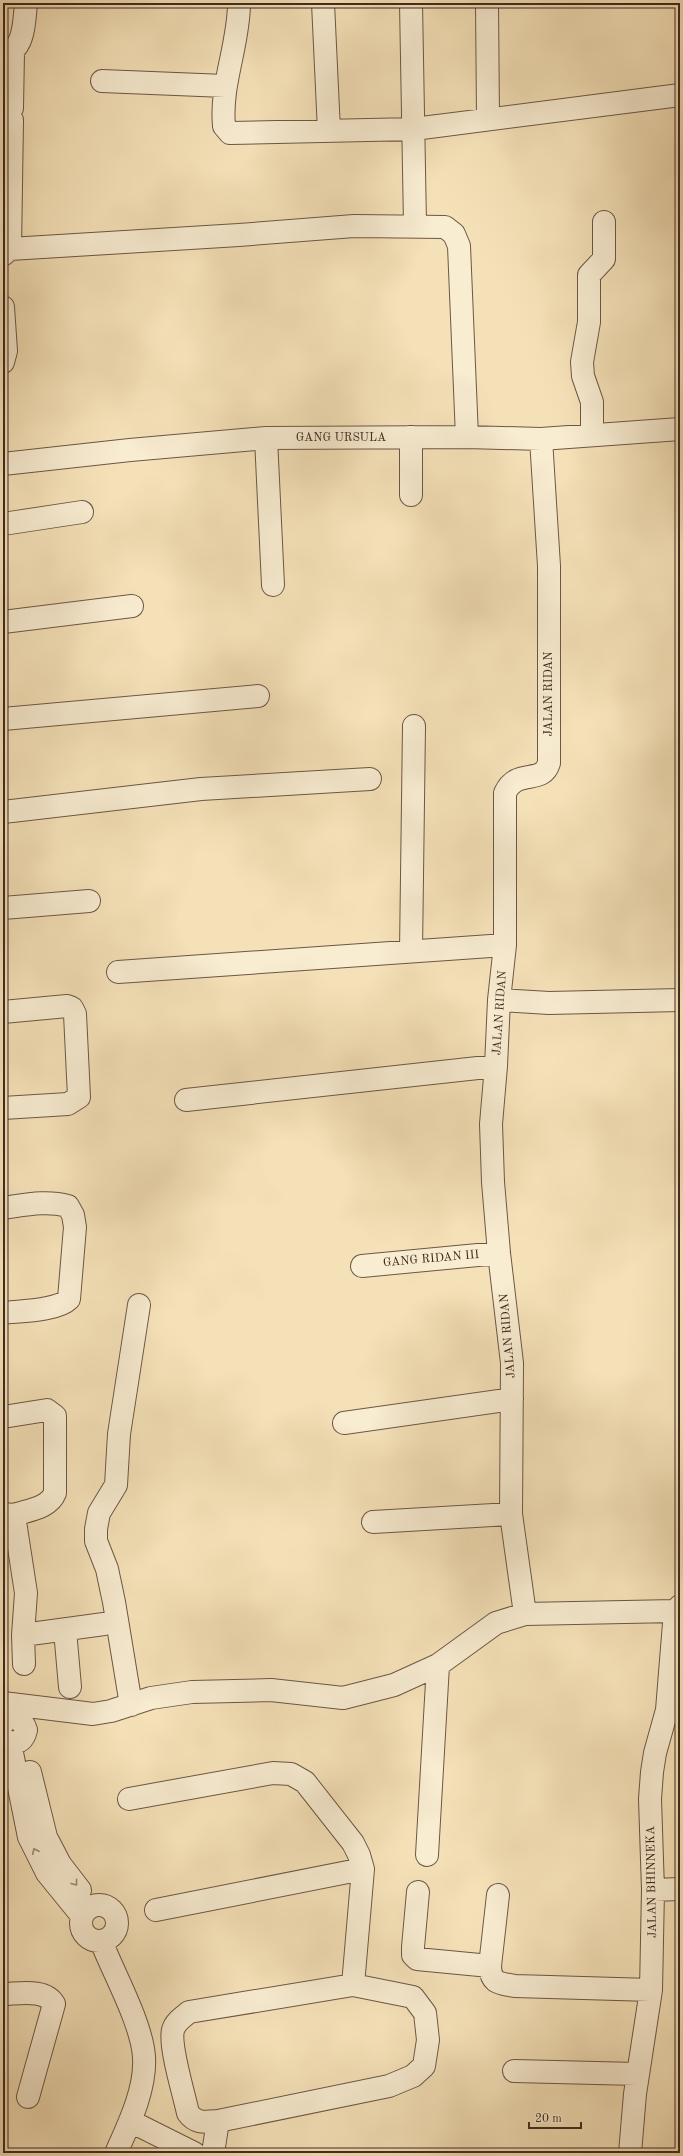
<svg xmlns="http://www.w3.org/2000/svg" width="683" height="2156" font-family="'Old Standard TT',serif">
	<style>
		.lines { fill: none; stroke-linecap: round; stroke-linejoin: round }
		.minor-casing { stroke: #6c5745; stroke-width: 24 }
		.minor { stroke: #f8ecd1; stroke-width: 22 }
		.oneway { stroke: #9c8a78 }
		.labels { text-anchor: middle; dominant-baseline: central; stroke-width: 3.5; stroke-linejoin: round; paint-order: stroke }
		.street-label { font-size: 12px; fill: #3f291f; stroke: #f8ecd1 }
	</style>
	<rect width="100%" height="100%" fill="#f5e1b8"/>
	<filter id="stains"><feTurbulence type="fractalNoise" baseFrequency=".005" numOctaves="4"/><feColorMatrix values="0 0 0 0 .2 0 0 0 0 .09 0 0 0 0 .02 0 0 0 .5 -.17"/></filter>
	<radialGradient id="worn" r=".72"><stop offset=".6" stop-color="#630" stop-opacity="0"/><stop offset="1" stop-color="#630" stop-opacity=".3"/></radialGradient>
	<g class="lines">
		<defs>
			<path id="minor" d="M239,3C239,45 220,84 224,126L230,133L414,129L680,95
				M323,3L329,131
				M411,3L415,225
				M487,3L488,118
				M3,55C25,50 24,22 26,3
				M102,81L225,86
				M12,108L13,52
				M10,249L239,235L354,226L445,227L454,234L459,246L467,437
				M3,255L10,249L12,120
				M3,307L6,351L3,362
				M592,434V402L583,376L582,362L589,322V275L604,259V222
				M266,438L273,585
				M3,464L130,450L266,438L467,437L541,439L680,429
				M411,495V437
				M3,524L82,512
				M3,622L132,606
				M3,719L258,696
				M3,812L201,789L370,779
				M3,908L89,901
				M411,951L414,726
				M118,972L505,945
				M499,1000L549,1003L680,1000
				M3,1012L67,1006L72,1008L75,1014L79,1097L68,1104L3,1108
				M186,1100L496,1066
				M3,1208C25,1205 46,1200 68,1206L73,1215L75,1227L69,1299C57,1311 19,1311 3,1313
				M362,1266L499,1253
				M3,1417L47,1410L55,1416V1493C49,1508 29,1510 14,1515
				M344,1423L512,1399
				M3,1514L14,1515L26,1593L23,1635L24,1664
				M373,1522L511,1514
				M525,1614L511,1514L512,1363L499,1253L493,1182L491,1124L496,1066L499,1000L505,945V793C517,767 542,786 549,763V566L541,439
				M65,1630L70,1687
				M23,1635L104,1624
				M3,1703L93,1714L111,1711L151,1698L192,1692L271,1690L343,1698L394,1685L438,1665L496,1623L525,1614L675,1611L680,1606
				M131,1705L114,1602L107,1569L96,1541V1529L99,1513L116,1485L119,1434L139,1305
				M3,1723C12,1714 23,1719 26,1730C24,1739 19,1743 10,1743L3,1738
				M10,1743L29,1837L47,1873L82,1916
				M30,1772L46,1837L60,1864L80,1890
				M129,1799L273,1773L291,1774L305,1782L353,1843L359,1855L363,1869L353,1985
				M427,1855L438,1665
				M653,1890L680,1889
				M418,1892L413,1947V1955L417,1959L490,1966
				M498,1895L490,1966C491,1984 499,1983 515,1986L651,1990
				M81 1923a18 18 0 1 1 36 0a18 18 0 1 1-36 0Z
				M156,1910L363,1869
				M101,1941C114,1974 142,2024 144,2057C146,2089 129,2124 116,2153
				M3,1994C18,1994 45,1988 54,2004L28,2097
				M514,2071L637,2074
				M130,2121L194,2153
				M213,2153L218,2121L389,2086L413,2076L424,2066L428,2040L425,2013L413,1997L353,1985L189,2012C183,2017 175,2022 173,2030C169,2046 184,2094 188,2113C196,2124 205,2122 218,2121
				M630,2153L635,2094L651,1990L653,1890L650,1799L652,1772L655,1753L667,1710L675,1611"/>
		</defs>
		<use href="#minor" class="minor-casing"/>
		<use href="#minor" class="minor"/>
	</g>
	<defs><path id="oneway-chevron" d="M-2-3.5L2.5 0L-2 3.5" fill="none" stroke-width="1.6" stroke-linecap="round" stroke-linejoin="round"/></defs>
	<g class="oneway">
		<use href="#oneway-chevron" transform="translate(35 1851) rotate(-115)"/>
		<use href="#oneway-chevron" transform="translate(75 1883) rotate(52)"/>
	</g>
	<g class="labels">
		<g class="street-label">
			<text x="341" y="438">GANG URSULA</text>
			<text transform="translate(549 694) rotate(-90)">JALAN RIDAN</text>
			<text transform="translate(500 1013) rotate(-86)">JALAN RIDAN</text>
			<text transform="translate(431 1259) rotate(-5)">GANG RIDAN III</text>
			<text transform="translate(508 1336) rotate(-95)">JALAN RIDAN</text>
			<text transform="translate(652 1882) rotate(-91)">JALAN BHINNEKA</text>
		</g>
	</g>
	<rect width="683" height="2156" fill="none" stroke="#f5e1b8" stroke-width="16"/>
	<rect x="4" y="4" width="675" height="2148" fill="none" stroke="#3f291f" stroke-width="2"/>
	<rect x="8" y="8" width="667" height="2140" fill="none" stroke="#3f291f"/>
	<path d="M529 2122v6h52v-6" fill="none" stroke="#3f291f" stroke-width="2"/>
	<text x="535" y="2122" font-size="12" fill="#3f291f" stroke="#f8ecd1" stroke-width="3" paint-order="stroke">20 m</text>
	<rect width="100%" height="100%" filter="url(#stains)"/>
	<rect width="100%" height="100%" fill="url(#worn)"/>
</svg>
